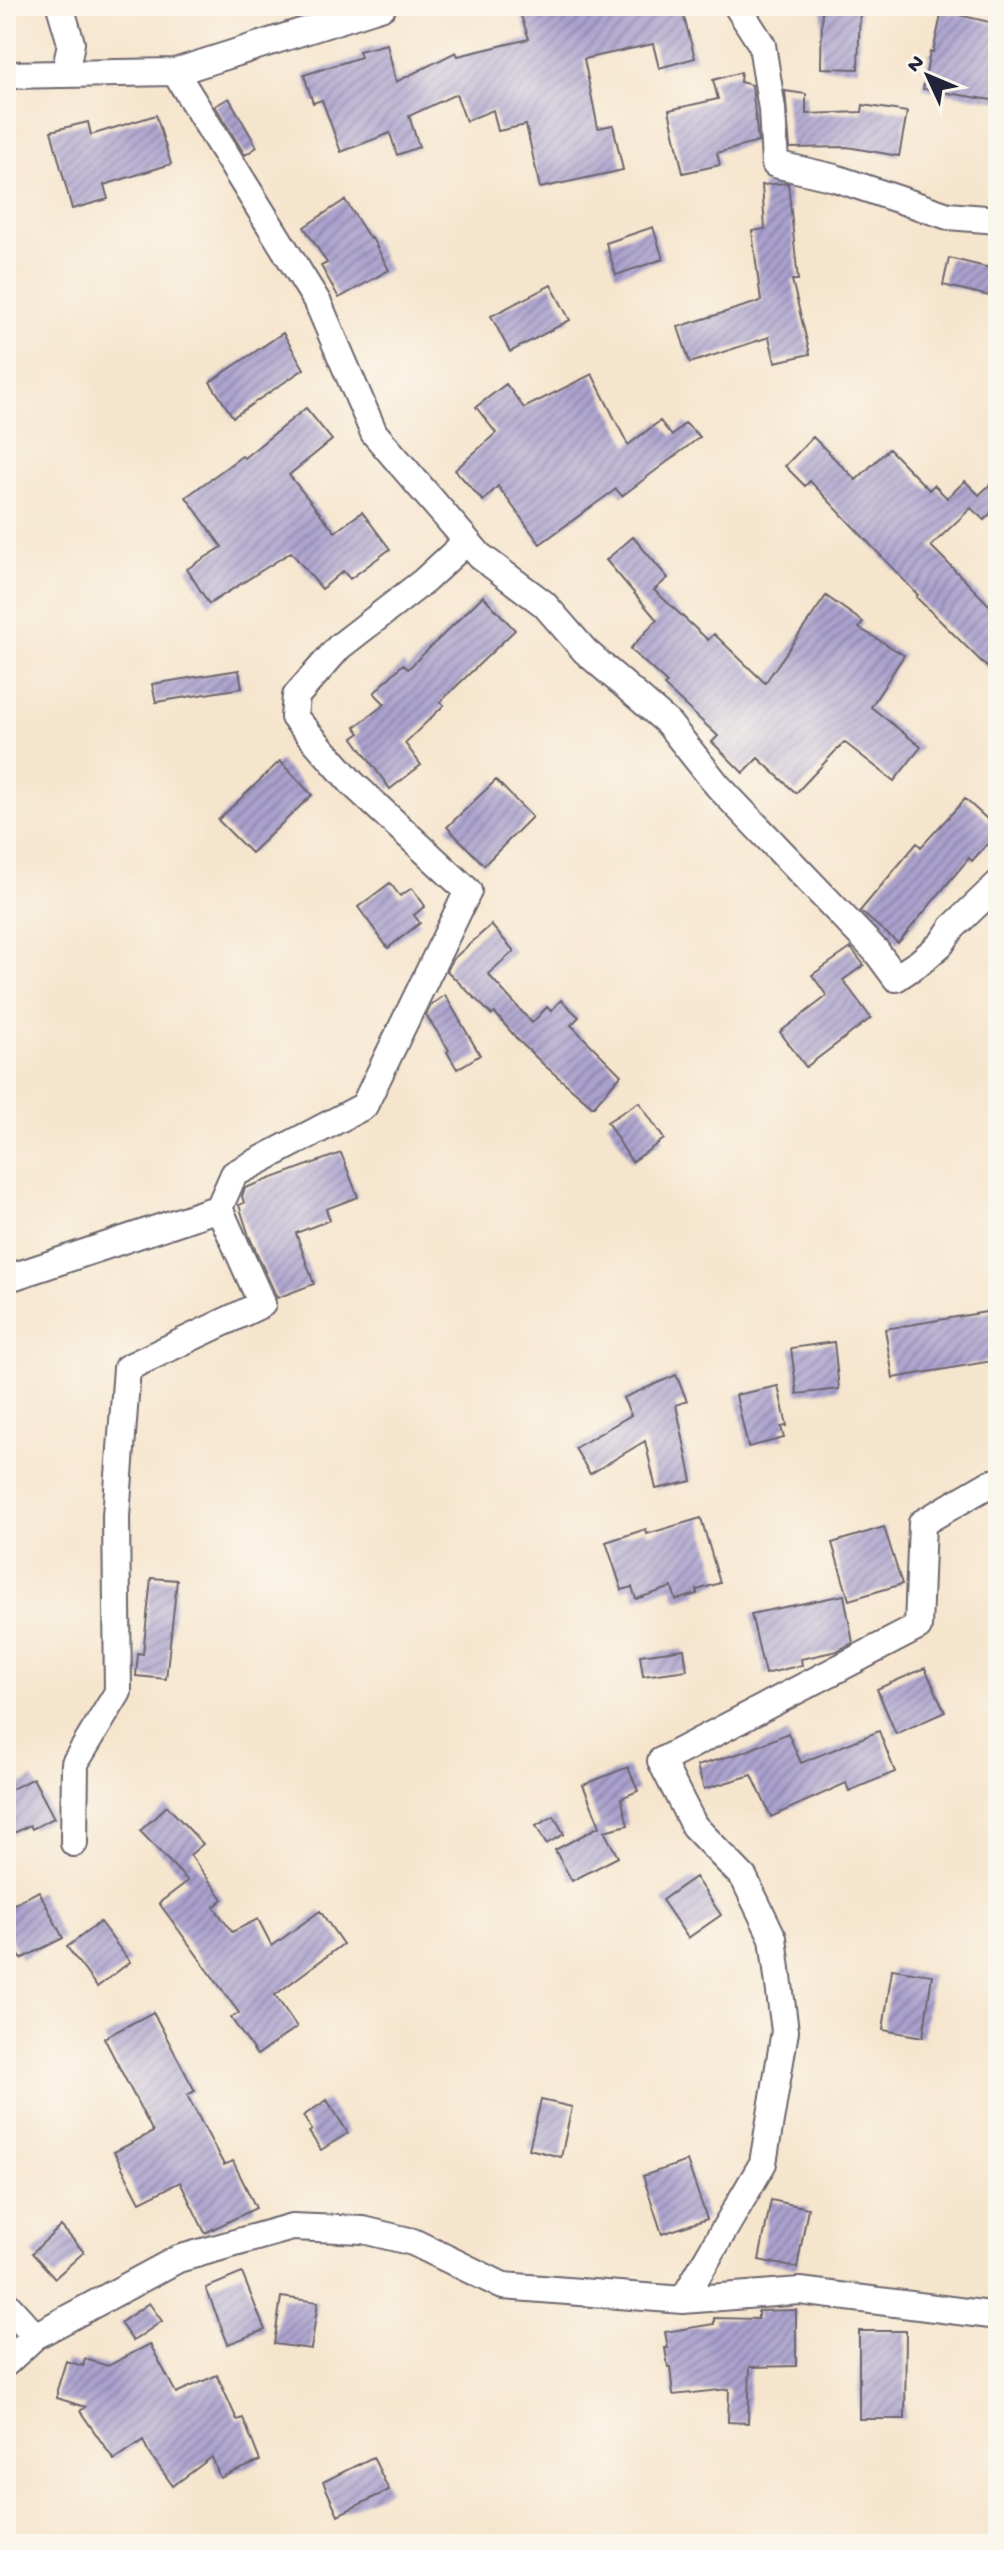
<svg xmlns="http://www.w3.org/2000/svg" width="1004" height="2550" font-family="'Gochi Hand',sans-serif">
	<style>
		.building { fill: url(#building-hatch) }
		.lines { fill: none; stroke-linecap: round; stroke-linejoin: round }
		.street-casing { stroke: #6c666e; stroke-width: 30 }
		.street { stroke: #fff; stroke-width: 26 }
	</style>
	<defs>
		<pattern id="building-hatch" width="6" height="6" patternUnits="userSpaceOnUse" patternTransform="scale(2)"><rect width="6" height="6" fill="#aaa1cd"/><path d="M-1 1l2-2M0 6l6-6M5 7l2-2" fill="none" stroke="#8a83a8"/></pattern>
	</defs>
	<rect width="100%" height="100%" fill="#fbf7ec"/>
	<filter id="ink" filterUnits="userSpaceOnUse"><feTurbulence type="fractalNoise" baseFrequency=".0125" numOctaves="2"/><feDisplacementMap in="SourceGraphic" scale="16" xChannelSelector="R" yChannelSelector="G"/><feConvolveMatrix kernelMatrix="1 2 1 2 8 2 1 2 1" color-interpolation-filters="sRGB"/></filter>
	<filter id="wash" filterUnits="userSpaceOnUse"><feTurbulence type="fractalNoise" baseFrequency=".006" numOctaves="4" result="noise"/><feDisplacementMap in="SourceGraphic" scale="32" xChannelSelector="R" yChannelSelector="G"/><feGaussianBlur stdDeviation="1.8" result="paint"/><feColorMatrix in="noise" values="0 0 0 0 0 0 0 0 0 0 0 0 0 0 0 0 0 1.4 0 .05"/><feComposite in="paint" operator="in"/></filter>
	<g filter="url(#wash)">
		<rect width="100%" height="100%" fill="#f6e5cd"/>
		<g id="blocks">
			<path class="building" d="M531,6H681L695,58L659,68L653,44L584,59L598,128L613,125L623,170L540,188L526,125L498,131L493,110L466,121L456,94L409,116L419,147L397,155L390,133L341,152L322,100L313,103L304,75L361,57L359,51L387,44L396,82L456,52L458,56L529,39L519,10Z
				M822,6H860L858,69L821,68Z
				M942,11L998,24V101L923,89L930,52H933Z
				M741,72L740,82L752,85L758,142L717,153L720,165L683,173L669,110L718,99L713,80Z
				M785,91L806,94V114L862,112L863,105L907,112L899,156L847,147L790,148Z
				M229,98L257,147L245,155L215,106Z
				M156,115L171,164L104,185L108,199L72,209L51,131L88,122L91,135Z
				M788,183L798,280H792L810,354L775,362L769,337L690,363L678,327L761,301L752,231L765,229L762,185Z
				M345,200L370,239L372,238L389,270L339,298L321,266L327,263L304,227Z
				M653,227L663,259L616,275L606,243Z
				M949,258L998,270V298L943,285Z
				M551,285L570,320L510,352L491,316Z
				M283,333L304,369L233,417L210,382Z
				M592,374L628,445L660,421L672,436L685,423L700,437L622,496L616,489L540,544L498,486L483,501L455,470L496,433L476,407L506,384L524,408Z
				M306,408L332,440L289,475L335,532L362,512L390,549L350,579L343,571L322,589L291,552L209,604L187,569L222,547L186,497L242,456L244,458Z
				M813,437L856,480L889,449L929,490L934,485L947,498L965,481L979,495L998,477V506L984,520L971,508L931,546L998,614V678L916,597L918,595L810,481L805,486L785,466Z
				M633,537L668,578L654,590L708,640L714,634L765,683L826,596L863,622L859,628L904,655L871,707L921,747L894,781L844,742L796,793L758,758L743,773L712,742L718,736L664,686L667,683L630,649L657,620L606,560Z
				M483,596L515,630L440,702L444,705L405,743L421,765L390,789L353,738L360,733L355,727L385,704L374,693L403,664L408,669Z
				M239,670L242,688L156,702L152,684Z
				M280,761L312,795L251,853L218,820Z
				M496,780L532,817L484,865L447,827Z
				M965,799L998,829V832L972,861L969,858L898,943L860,911L917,843L921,847Z
				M390,883L400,896L412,888L425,906L414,915L420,923L388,948L358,907Z
				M491,925L514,951L488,974L532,1023L547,1007L551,1011L561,1000L579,1017L571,1025L621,1075L593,1107L544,1065L517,1039L495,1013L492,1015L447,971L453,959Z
				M851,948L864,965L843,980L871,1018L806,1067L780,1032L827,996L812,975Z
				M445,995L480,1055L457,1069L447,1052L449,1050L426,1015L431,1005Z
				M639,1102L664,1139L632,1162L607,1122Z
				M341,1153L358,1197L326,1209L330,1220L296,1233L314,1284L277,1298L249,1236L239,1205L244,1203L242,1196L245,1188Z
				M998,1310V1360L893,1378L885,1329Z
				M834,1342L839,1389L797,1394L791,1348Z
				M676,1375L687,1401L676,1405L692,1481L656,1489L645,1441L590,1474L575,1448L631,1415L623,1398Z
				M778,1386L787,1426L781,1427L784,1438L748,1447L736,1395Z
				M701,1518L720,1583L697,1590V1594L676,1600L672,1587L636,1599L632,1587L622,1590L606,1542L646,1529L647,1534Z
				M884,1527L902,1584L849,1600L832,1543Z
				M151,1578L177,1580L166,1679L136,1676L138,1653L143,1654Z
				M844,1595L853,1643L837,1651L801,1659L802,1665L765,1674L751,1614Z
				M684,1649L687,1670L643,1676L640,1655Z
				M925,1668L945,1712L896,1734L877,1689Z
				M879,1731L895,1772L849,1791L846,1783L771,1817L752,1775L704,1789L697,1766L747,1751L788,1733L801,1763Z
				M628,1767L638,1791L621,1798L628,1825L604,1831L618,1857L572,1881L555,1850L600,1826L583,1785Z
				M33,1778L54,1818L32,1829L30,1825L12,1834L6,1824V1792Z
				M167,1806L203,1844L190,1855L223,1899L214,1907L232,1932L258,1919L272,1946L320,1911L343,1944L275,1995L297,2027L257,2055L231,2018L239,2013L159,1903L188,1881L140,1831Z
				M554,1816L564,1834L546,1844L536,1826Z
				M695,1877L721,1915L688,1938L662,1900Z
				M39,1891L63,1938L21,1959L6,1930V1908Z
				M100,1922L130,1962L97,1987L67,1947Z
				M892,1969L932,1975L923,2037L883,2030Z
				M153,2012L195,2091L187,2095L224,2165L233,2161L256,2208L205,2233L180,2182L140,2202L114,2152L153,2132L104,2038Z
				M327,2100L348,2133L321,2150L309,2132L312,2130L303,2116Z
				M541,2100L572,2107L561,2157L529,2149Z
				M687,2161L707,2219L662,2234L643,2176Z
				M771,2200L808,2208L797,2268L759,2260Z
				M61,2226L84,2252L55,2278L32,2253Z
				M242,2273L265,2330L228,2344L206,2288Z
				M281,2297L318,2302L311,2349L274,2344Z
				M149,2303L162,2321L133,2341L120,2323Z
				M796,2310V2366L750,2367L748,2423L728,2422L729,2389L673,2395L670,2367H668L665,2348H668L665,2332L714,2324V2318L758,2319V2311Z
				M859,2331H906L905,2419H859Z
				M150,2344L176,2393L217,2375L237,2420L243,2418L260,2461L220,2478L212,2457L173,2486L148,2451L143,2440L114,2460L80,2411L85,2407L57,2398V2390L66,2361L83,2366L85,2359L108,2366Z
				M373,2457L389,2490L338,2515L323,2482Z"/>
		</g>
	</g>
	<g filter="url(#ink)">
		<use href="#blocks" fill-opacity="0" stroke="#6c666e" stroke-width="2"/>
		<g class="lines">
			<defs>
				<path id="street" d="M60,6L71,43L65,74
					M737,6L762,45L772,109L775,164L835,178L948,216L998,220
					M175,72L318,303L374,433L480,556L544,604L585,651L668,723L718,786L876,951L896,978L920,962L941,944L952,928L998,884
					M6,75L175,72L383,6
					M6,1279L219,1208L234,1174L364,1106L468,891L352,783L294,717L296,696L339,647L424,581L467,541
					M74,1843L75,1763L118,1692L116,1516L127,1368L262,1304L219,1208
					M683,2300L800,2291L998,2316
					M6,2304L35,2336
					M6,2363L35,2336L178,2259L292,2227L363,2230L413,2242L503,2286L683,2300L763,2163L785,2031L773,1938L744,1878L694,1826L661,1761L918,1627L922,1523L991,1483L998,1482"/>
			</defs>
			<use href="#street" class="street-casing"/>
			<use href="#street" class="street"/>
		</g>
	</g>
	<rect width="1004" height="2550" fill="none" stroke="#fbf7ec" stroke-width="32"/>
	<g transform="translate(928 76) rotate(314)" stroke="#fbf7ec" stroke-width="6" paint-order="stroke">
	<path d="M0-6L14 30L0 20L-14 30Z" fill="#22223b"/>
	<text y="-12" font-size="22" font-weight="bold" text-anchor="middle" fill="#22223b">N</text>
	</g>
</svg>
